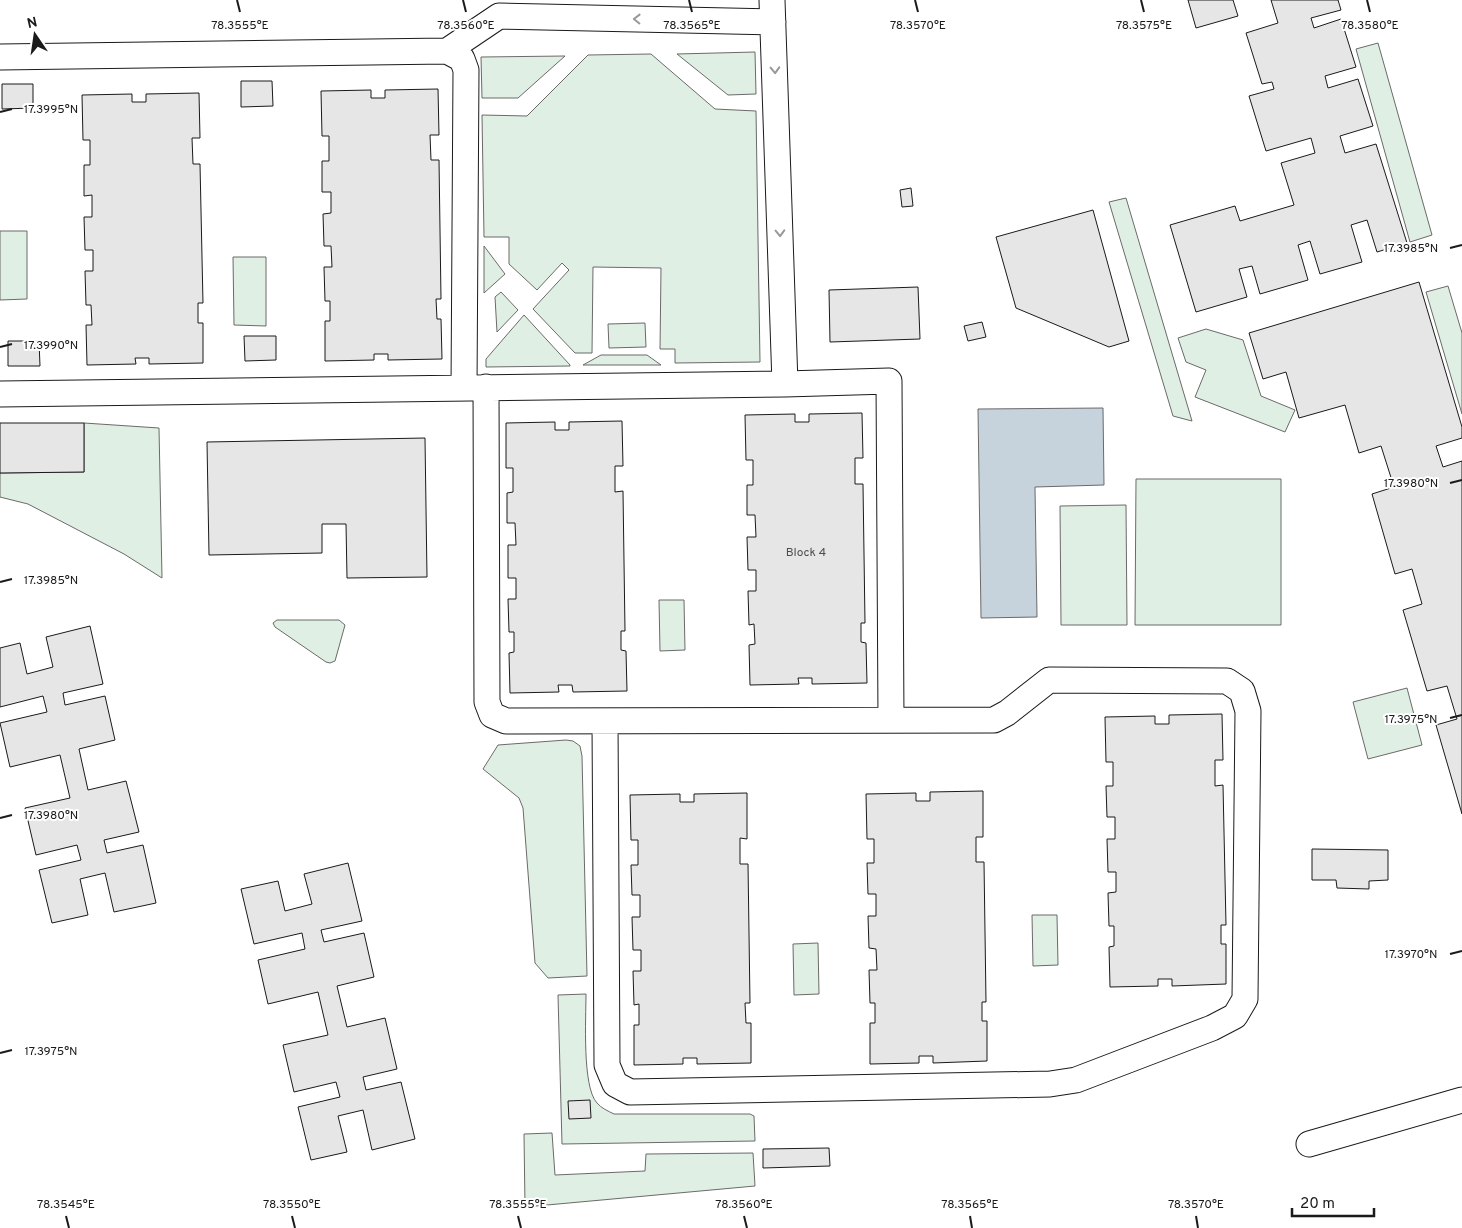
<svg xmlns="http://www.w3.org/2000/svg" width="1462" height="1228" font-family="Overpass,sans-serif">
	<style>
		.green { fill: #e0efe3; stroke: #6a6a6a }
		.water { fill: #c6d2dc; stroke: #6a6a6a }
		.building { fill: #e6e6e6; stroke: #1a1a1a }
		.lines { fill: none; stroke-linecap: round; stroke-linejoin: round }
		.minor-casing { stroke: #1a1a1a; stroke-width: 27 }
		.minor { stroke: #fff; stroke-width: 25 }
		.oneway { stroke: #989898 }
		.ticks { fill: none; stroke: #1a1a1a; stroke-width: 2 }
		.labels { text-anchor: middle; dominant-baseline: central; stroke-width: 4; stroke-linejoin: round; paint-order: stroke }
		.number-label { font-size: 12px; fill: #4d4d4d }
		.ticks-label { font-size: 12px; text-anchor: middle; fill: #1a1a1a; stroke: #fff; stroke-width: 4; stroke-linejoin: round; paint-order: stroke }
	</style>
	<rect width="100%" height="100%" fill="#fff"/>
	<path class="green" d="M1378,43L1432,235L1410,242L1356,49Z
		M755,52L756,94L728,95L677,54Z
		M651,54L715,109L756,111L760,362L675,363V349H660L661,268L593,267L592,353H575L533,309L569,270L562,263L537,290L509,264V237H484L482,115L527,116L588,55Z
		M565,56L518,98H482L481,57Z
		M1126,198L1192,421L1173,416L1109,202Z
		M0,231H27V299L0,300Z
		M484,246L505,274L484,293Z
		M233,257H266V326L234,325Z
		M1448,286L1462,333V414L1426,292Z
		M501,292L518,310L497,332L495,297Z
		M524,315L570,365V366L486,367V359Z
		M645,323L646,347L609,348L608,324Z
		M1206,329L1243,340L1261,396L1295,410L1285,432L1195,397L1206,370L1186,362L1178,338Z
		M601,355H647L661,365H583Z
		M84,423L159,428L162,578L124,554L28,504L0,497V473L84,472Z
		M1136,479H1281V625H1135Z
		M1126,505L1127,625H1061L1060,506Z
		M659,600H684L685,650L660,651Z
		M277,620H339L345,625L335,661L330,663L326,662L275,627L273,623Z
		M1407,688L1422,745L1368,759L1353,702Z
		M566,740L573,741L580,746L582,756L587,976L548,978L535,963L523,808L519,798L483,769L498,745Z
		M1032,915H1057L1058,965L1033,966Z
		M818,943L819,994L794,995L793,944Z
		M586,994C586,1018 582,1087 597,1103C601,1108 608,1111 614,1114H750L754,1116L755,1141L562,1144L558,995Z
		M552,1133L555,1175L645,1171L646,1154L753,1153L755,1186L525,1207L524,1134Z"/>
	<path class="water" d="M1103,408L1104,485L1035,487L1037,617L981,618L978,409Z"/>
	<path class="building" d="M1188,0H1233L1238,16L1196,28Z
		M1271,0H1338L1341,10L1311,18L1314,28L1341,19L1356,67L1325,76L1328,88L1358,79L1373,126L1340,136L1345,153L1376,144L1407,243L1377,252L1367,220L1351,225L1362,262L1320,274L1310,241L1298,245L1308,280L1260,294L1252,266L1239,269L1247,297L1196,312L1170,225L1235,206L1240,221L1294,205L1281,163L1315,153L1311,138L1266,151L1249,96L1274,89L1272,82L1262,84L1246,33L1278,23Z
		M241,81H272L273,106L241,107Z
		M2,84H33V108L2,109Z
		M438,89L439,135H430L431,160H439L441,299H436L437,319H441L442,359L388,360V354H374V360L325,361V321H330V301H325L324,267H332L331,246H324L323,214L331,213V192H322V161H329V136H322L321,91L371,90V98H385V90Z
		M199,93L200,138H192L193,164H200L203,303H198V323H203V363L149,364V358H135L136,364L87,365L86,325H92L91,305H86L85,271H93V250H85L84,217H92V195L84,196V165H90V140H83L82,95L132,94V102H146V94Z
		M911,188L913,206L902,207L900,190Z
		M1093,210L1129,341L1109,347L1016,308L996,237Z
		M1419,282L1462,427V438L1436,446L1443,467L1462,461V814L1436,725L1457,719L1447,686L1427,691L1403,610L1422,604L1412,569L1395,574L1372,494L1394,487L1381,446L1359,453L1345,405L1299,418L1286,372L1263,379L1249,333Z
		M918,287L920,339L830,342L829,290Z
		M982,322L986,337L968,341L964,326Z
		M244,336H276V360L245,361Z
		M8,341H39L40,366H8Z
		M862,413L863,458H855V484H863L865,623H861V642L866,643L867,683L812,684V678H798L799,684L750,685L749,645L755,644L754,624L749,625L748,591H756V570H748L747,537H756L755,515H747V485H753V460H746L745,415L795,414V422H809V414Z
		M622,421L623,466H615V492L623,491L625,631H621V650L626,651L627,691L573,692L572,685H558L559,692L510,693L509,653L514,652V632H509L508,599H516V578H508V545H516L515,523H507V493L513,492V468H506V423L555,422V430H569V422Z
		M0,423H84V472L0,473Z
		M425,438L427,577L347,578L346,524H322V553L209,555L207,442Z
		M90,626L103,684L63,693L65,705L105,696L115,740L79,749L88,790L126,781L139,832L104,840L107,853L143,845L156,903L114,912L105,873L80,879L88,915L52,923L39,870L81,860L77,845L36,855L25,808L70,798L60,755L10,767L0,723L47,712L43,696L0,707V648L20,643L27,674L53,667L46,637Z
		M1222,714L1223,760H1215V786L1223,785L1226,925H1221V944H1226V984L1172,986V979H1158V986L1110,987L1109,947L1114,946V926H1109L1108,893L1116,892V872H1108L1107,839H1115V817H1107L1106,786H1113V762H1106L1105,717L1155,716V724H1169V715Z
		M983,791V837H976V862H984L986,1002H982V1021H987V1061L933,1063V1056H919V1063L870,1064V1023H875V1003H870L869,970H877L876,949L869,948L868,916H876V894H868L867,863H874V839H867L866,794L916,793V801H930V792Z
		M747,793V839L740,838V864H748L750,1003H745L746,1023H751V1063L697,1064V1058H683V1064L634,1065V1025H639V1004L634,1005L633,971H641V950H633L632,917H640V895H632L631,865H638V840H631L630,795L680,794V802H694V794Z
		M1312,849L1388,850V880L1369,881V889L1337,888L1336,880H1312Z
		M348,863L362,921L321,930L324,942L364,933L374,977L337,986L347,1027L385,1018L397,1069L363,1077L366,1090L401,1082L415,1139L372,1150L363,1110L338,1116L347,1152L311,1160L298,1107L340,1097L336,1082L294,1092L283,1045L328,1035L318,992L268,1004L258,960L305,949L302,933L254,944L241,889L278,881L285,911L312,904L304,874Z
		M590,1100L591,1118L569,1119L568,1101Z
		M829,1148L830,1166L763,1168V1149Z"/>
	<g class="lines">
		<defs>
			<path id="minor" d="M772,0L785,384
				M447,51L499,16L773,22
				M0,57L447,51L462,59L466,70L464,388
				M486,387L487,702L492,715L506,721L994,720L1007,713L1049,680L1227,681L1242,691L1248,711L1245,999L1235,1016L1212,1028L1076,1080L1050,1084L630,1092L615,1084L607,1065L605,721
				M0,394L785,384L889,381L891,720
				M1309,1144L1462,1100"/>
		</defs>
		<use href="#minor" class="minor-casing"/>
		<use href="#minor" class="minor"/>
	</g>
	<defs><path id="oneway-chevron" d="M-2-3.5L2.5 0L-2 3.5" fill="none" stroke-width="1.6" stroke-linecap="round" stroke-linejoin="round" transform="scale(1.25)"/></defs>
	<g class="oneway">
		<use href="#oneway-chevron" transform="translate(637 19) rotate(-179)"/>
		<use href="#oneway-chevron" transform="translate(775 70) rotate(88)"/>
		<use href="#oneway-chevron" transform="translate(780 233) rotate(88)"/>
	</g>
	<path class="ticks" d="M237,0L240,12M463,0L466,12M689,0L692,12M915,0L918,12M1141,0L1144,12M1367,0L1370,12M0,112L12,109M1450,248L1462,245M0,347L12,344M1450,483L1462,480M0,582L12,579M1450,718L1462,715M0,818L12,815M1450,954L1462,951M0,1053L12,1050M66,1216L69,1228M292,1216L295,1228M518,1216L521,1228M744,1216L747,1228M970,1216L972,1228M1196,1216L1198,1228"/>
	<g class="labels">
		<g class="number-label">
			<text x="806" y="553">Block 4</text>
		</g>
	</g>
	<g class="ticks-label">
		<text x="240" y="29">78.3555°E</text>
		<text x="466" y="29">78.3560°E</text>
		<text x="692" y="29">78.3565°E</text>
		<text x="918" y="29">78.3570°E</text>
		<text x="1144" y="29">78.3575°E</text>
		<text x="1370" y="29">78.3580°E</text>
		<text x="51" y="113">17.3995°N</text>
		<text x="1411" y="252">17.3985°N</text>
		<text x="51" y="349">17.3990°N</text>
		<text x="1411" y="487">17.3980°N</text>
		<text x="51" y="584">17.3985°N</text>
		<text x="1411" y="723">17.3975°N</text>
		<text x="51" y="819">17.3980°N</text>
		<text x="1411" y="958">17.3970°N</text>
		<text x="51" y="1055">17.3975°N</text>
		<text x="66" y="1208">78.3545°E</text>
		<text x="292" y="1208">78.3550°E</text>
		<text x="518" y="1208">78.3555°E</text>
		<text x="744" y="1208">78.3560°E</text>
		<text x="970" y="1208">78.3565°E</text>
		<text x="1196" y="1208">78.3570°E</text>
	</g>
	<g transform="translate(35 35) rotate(347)" stroke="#ffffff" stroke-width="4" paint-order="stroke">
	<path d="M0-4L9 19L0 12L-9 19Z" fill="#1a1a1a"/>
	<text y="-8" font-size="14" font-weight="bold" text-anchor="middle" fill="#1a1a1a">N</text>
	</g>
	<path d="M1292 1208v8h82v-8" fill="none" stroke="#1a1a1a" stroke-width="2.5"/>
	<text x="1300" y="1208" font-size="15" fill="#1a1a1a" stroke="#ffffff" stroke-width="4" paint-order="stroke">20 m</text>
</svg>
